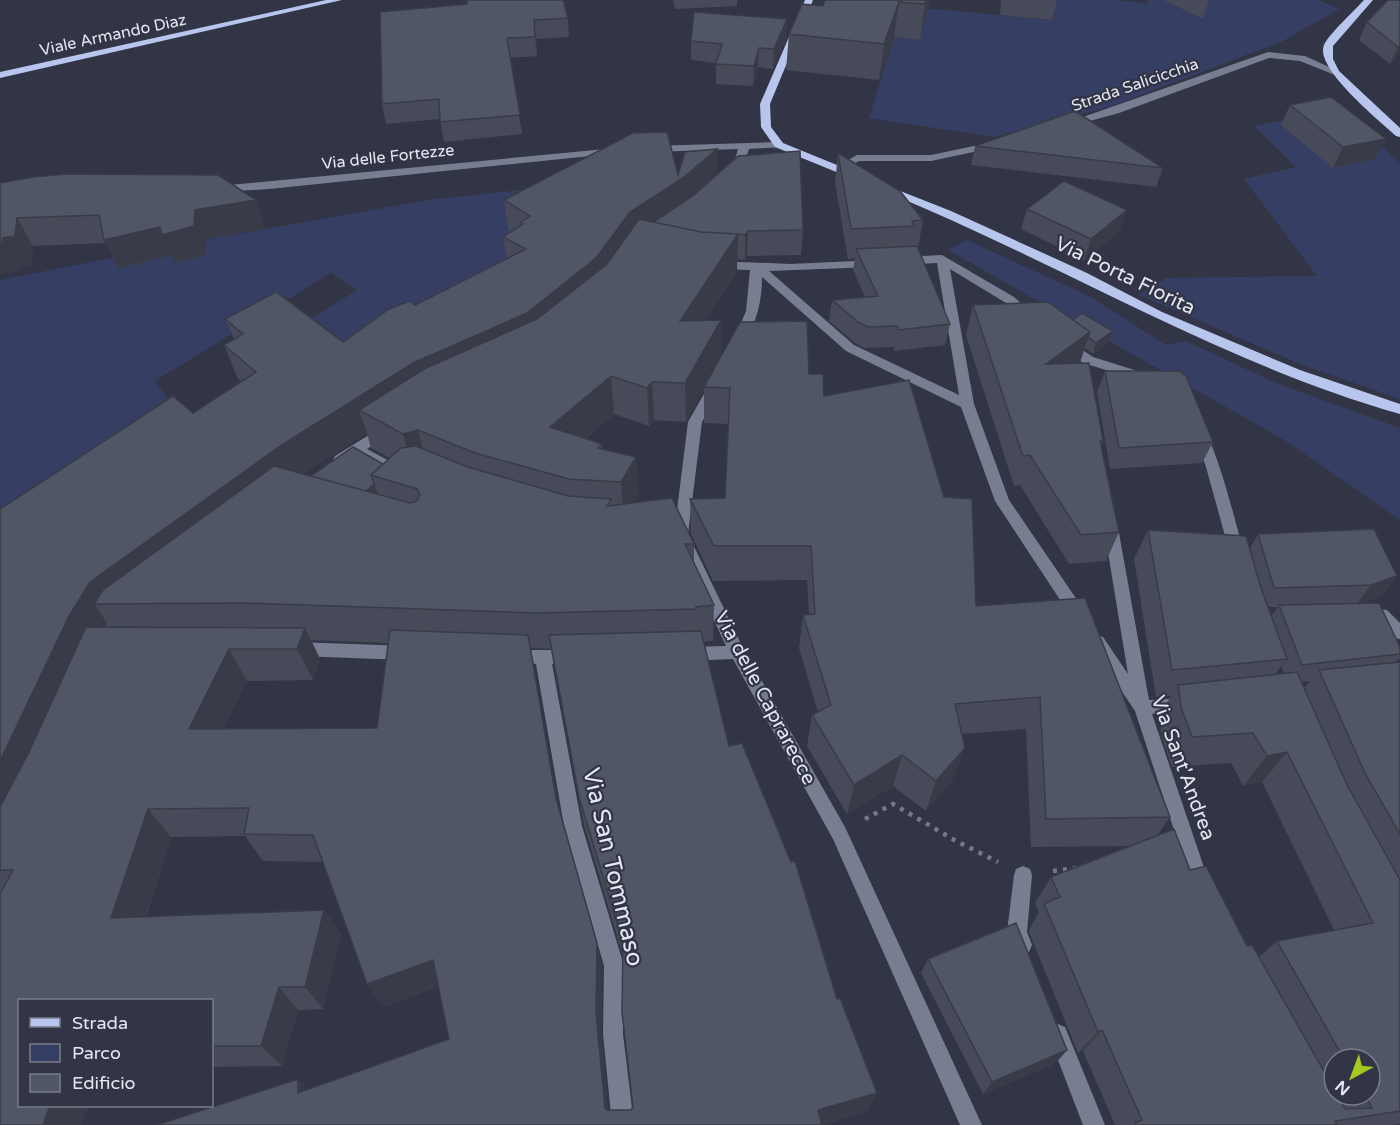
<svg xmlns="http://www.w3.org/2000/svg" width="1400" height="1125" font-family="'Varela Round',sans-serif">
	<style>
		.green { fill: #363f63 }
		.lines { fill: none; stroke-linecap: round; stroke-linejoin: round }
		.path { stroke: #767987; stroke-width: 4.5; stroke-dasharray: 4 6; stroke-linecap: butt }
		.minor { fill: #787e92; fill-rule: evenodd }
		.major { fill: #b8c5ed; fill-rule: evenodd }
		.wall { fill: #464a59; fill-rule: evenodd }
		.shaded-wall { fill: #393c48 }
		.building { fill: #515667; stroke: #393c48; stroke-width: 1.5 }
		.labels { text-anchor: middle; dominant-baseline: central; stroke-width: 4.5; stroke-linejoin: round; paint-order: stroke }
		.far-street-label { font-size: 16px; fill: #e5e8f2; stroke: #313545 }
		.street-label { font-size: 20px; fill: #e5e8f2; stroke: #313545 }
		.near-street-label { font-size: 24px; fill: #e5e8f2; stroke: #313545 }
	</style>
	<rect width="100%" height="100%" fill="#313545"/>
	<path class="green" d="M1052,0H1118L1148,4V0H1318L1339,9L1283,41L1109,107L994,137L869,118L894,37L920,40L913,7L1052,20Z
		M1341,109L1400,163V399L1300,364L1139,295L1165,278L1317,276L1244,179L1296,167L1254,126Z
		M530,189L535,250L379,357L293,330L357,290L331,273L155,381L190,430L0,560V280L187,243L428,200Z
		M967,240L1089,296L1166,345L1186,341L1276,383L1400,428V520L1286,441L948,250Z"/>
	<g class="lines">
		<path class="path" d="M865,819L893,804L956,841L998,862
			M1053,871L1078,868"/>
		<path class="minor" d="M1268,52L1305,56L1340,72L1335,75L1300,61L1269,58L1119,113L1068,127L1063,124Z
			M779,142L784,145L783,147L749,149L741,173L736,176L731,173L738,149L652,152L647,149L652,146Z
			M993,142L998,145L997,147L931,161H859L837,172L832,169L857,155H931Z
			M616,148L621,151L620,153L269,189L219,192L214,189L219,186Z
			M942,255L1014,297L1036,316L1034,319H1026L1006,303L950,269L974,404L1009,500L1086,613L1088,617L1086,621L1080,623L1074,621L995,501L961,407L846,351L762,277C762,301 757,321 745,341H737L735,338L746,311L750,270L717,269L711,265L717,261L790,264L877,260L879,263L873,267L769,271L854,345L959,395L937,263L903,265L897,261L903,257Z
			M1066,339L1093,357L1147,374L1148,377L1142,381L1083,363L1062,346L1060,343L1062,340Z
			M714,384L721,388L702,422L688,534L743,648L845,827L982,1125H960L833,839L733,659L686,661L680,659L678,654L680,649L686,647L726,646L674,534L688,422L709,385Z
			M385,425L390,427L392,430L390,433L367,449L406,470L408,474L406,478H396L357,455L345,464H335L333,460L335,456Z
			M1201,429C1214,433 1239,535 1244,554L1242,558H1232L1230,554L1206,467L1194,434Z
			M1110,517L1115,518L1117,522L1149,700L1184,698L1190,700L1192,705L1190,710L1152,714L1211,888L1209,894L1202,897L1195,894L1193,888L1135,711L1089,642L1091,637L1097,635L1103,637L1128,674L1103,522L1105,518Z
			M1372,608L1387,610L1400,623V639L1394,638L1377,620L1366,618L1364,614L1366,610Z
			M296,642L407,646L413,648L415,653L413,658L407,660L296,656L290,654L288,649L290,644Z
			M512,650H572L578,652L580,657L578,662L552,664L582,826L624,966L623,1034L634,1125H612L603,1034L604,966L564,826L536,664L506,662L504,657L506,652Z
			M1023,866L1030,869L1032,875L1027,932L1032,945L1029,952L1022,955L1015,952L1007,932L1014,875L1016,869Z
			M1058,1024L1065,1027L1105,1125H1083L1048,1034L1051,1027Z"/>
		<path class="major" d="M326,0H342L0,78V72Z
			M805,0H813L770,104L771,127L783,143L859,174V178H851L775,147L761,127L760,104Z
			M1364,0H1373L1333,46V59L1339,71L1400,128V137L1396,136C1380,121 1314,68 1324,45C1329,34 1355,10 1364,0Z
			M885,185L951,211L1087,273L1162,312L1300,370L1400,404V414C1218,362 1056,261 881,190V186Z"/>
	</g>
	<path class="wall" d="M673,0H737V6L675,9Z
		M825,0H930L920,40L894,37L879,80L786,70L789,34L823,6Z
		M1001,0H1057L1052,20L1000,15Z
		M1164,0H1208V3L1203,19Z
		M1388,0L1400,52L1390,64L1359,40L1367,22Z
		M467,4L568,18L569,37L536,39L537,56L510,58L522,134L444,142L440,119L386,124L382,104Z
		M786,39L773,69L758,67L753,86L716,84V63L691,60V41Z
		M1290,105L1375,159L1333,168L1281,125Z
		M975,146L1163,168L1156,187L971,165Z
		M838,153L923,220L918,248L950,324L945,345L895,351L893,347L865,348L855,343L829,321L832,300L865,297L853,270L855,258L848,259L835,183Z
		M678,175H717L803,230L801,255L747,256L745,260L737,259V272L706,320L721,357L809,374L824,396L976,606L1170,817L1157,836L1190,870L1247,946L1259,957L1277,941L1334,930L1262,782L1243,786L1231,763L1172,767L1162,738L1159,716L1171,696L1156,697L1134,559L1148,530L1250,548L1258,534L1397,576L1382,596L1360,603L1400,647V658L1396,662H1400V1124L1390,1125H1115L1083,1051L1078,1053L1029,932L1030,928L1039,912L1035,903L1051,877L1129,846L1031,847L1026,729L962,734L953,779L926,811L893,786L847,814L807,746L812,715L818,712L799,648L803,615L809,614L807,580L713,581L691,534L690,499L725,498L728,424L704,423V388L686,422L654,420L649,426L614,414L586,439L602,444V449L636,457L639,495L634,502L694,544V564L714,605L713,641L703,642L729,746L868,1111L822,1125L309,1089L449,1039L439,986L383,1007L323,862L263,861L245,836L171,837L146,917L324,910L341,935L323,1009L298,1010L282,1066L212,1067V1000H20L88,1106L81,1125H0V509L193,413L241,381L238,379L224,345L234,339L225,319L343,342L507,258L503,237L509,233L504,200ZM367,433L371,448L390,458L383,464L311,476L303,474ZM1268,607H1278L1271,616ZM311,640L388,643L377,728H224L247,681L313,680L320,659ZM530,648L551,649L584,825L622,953L633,1107L631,1110H608L601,1034L602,966L559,809ZM1281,666L1284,674L1275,675ZM1310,681L1304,688L1301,682ZM1334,1059H1370V1095H1334Z
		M0,183L266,228L206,239V255L175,263L171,256L118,268L106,243L33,246L31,265L19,267V271Z
		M1027,209L1120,231L1084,260L1021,229Z
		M973,305L1073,320L1113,331L1109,342L1093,354L1085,348L1080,362L1078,363L1103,440L1101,446L1119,532L1106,561L1069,564L1020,485L1014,486L966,335Z
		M1105,371L1213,442L1202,463L1110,469L1097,392Z
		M928,959L1056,1063L983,1094L921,973Z"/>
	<path class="shaded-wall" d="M926,0H930L920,40L925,4Z
		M899,2L894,37L879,80L884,44Z
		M787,19L786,39L773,69L774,49Z
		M534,20L536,39L537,56L535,37Z
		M1400,45V52L1390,64L1398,47Z
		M759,48L758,67L753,86L754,66Z
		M1386,139L1375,159L1333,168L1343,147Z
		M717,149V183L599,292L359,410L367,433L297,478L94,604L107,623L93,648L0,848V761L69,616L90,582L283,444L630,212Z
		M256,200L266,228L206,239V255L175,263L171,256L118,268L104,240L195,210Z
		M1127,210L1120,231L1084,260L1091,239Z
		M17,218L33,246L31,265L19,267V271L0,275V243Z
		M748,231L747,256L745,260V235Z
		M738,234L737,272L681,359L680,321Z
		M721,320V358L686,422L685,383Z
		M1113,331L1109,342L1093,354L1096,343Z
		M1090,332L1080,362L1036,394L1046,364Z
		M611,376L614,414L556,465L550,427Z
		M652,382L654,420L649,426L647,388Z
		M418,430L428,468L414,472L403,434Z
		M636,457L639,495L624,520L621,482Z
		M374,484L378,494L360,496Z
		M1397,576L1382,596L1356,605L1371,585Z
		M305,628L320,659L313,680L297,649Z
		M528,635L534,666L562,826L556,798Z
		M229,649L247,681L210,758L189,729Z
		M965,748L953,779L926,811L936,781Z
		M1287,752L1262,782L1243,786L1267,756Z
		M902,755L893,786L847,814L854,785Z
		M148,809L171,837L137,942L111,918Z
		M324,910L341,935L323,1009L305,987Z
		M597,943L602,966L601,1034L610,1125L605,1108L596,1013Z
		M433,960L446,983L383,1007L367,984Z
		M279,987L298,1010L282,1066L261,1046Z
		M1102,1030L1083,1051L1078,1053L1098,1032Z
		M1067,1050L1056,1063L983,1094L992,1082Z
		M298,1079L317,1097L298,1093Z
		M877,1093L868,1111L821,1125L818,1110Z
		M50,1106H88L81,1125H43Z"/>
	<path class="building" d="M467,0H563L568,18L534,20L535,37L507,38L520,115L440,122L439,99L382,104L380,12L467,4Z
		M825,0H926L925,4L899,2L884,44L789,34L802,4L823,6Z
		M1388,0H1400V45L1398,47L1367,22Z
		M694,12L787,19L774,49L759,48L754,66L716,64L722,44L691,41Z
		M1331,97L1386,139L1343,147L1290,105Z
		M1075,111L1163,168L975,146Z
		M667,132L678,175L685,152L717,149L683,178L630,212L596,258L527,313L413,363L283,444L90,582L69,616L0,761V509L173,396L193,413L256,372L224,345L243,334L225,319L276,292L343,342L389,309L410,301L415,305L526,249L503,237L523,224L520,223L530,216L504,200L633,133Z
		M800,151L803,230L748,231L745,235L738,234L701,232L654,222L694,195L738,156Z
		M838,153L900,191L923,220L912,221L914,226L851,229Z
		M67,174L218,175L256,200L195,210L194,226L162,235L160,227L104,240L99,215L17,218L15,236L3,238L2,243H0V183L33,177Z
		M1064,181L1127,210L1091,239L1027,209Z
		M639,219L701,232L738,234L680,321L721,320L685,383L652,382L647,388L611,376L550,427L602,444L598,448L636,457L621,482L569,479L475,453L418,430L403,434L359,410L424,369L537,319L607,264Z
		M917,246L950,324L899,330L897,326L868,327L858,322L832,300L878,296L856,249Z
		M1048,302L1090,332L1046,364L1089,363L1103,440L1100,441L1119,532L1081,535L1030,455L1023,456L973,305Z
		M1082,313L1113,331L1096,343L1088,337L1090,332L1073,320Z
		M807,321L809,374H823L824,396L909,380L944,497L972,499L976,606L1085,598L1170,817L1046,819L1040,697L955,704L965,748L936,781L902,755L854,785L812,715L831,705L803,615L815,614L811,546H714L690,499L725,498L730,388L704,387L740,322Z
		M1105,371H1179L1186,376L1213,442L1119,448Z
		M416,446L465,466L568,496L611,499L607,506L672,498L694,544H685L714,605L696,607V609L536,613L244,603L94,604L103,590L274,466L410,503L417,501L420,494L417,489L371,475L401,448Z
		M353,447L383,464L371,475L374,484L366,491L311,476Z
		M1374,529L1397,576L1371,585L1274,588L1258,534Z
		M1148,530L1246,536L1261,588L1287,659L1172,670Z
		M1379,603L1400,647V654L1302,665L1279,605Z
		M86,627L305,628L297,649H229L189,729L377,728L390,630L528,635L556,798L597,943L596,1013L605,1108L607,1110H631L633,1107L622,1012L623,942L579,797L549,635L701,631L729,746L742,743L791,862L795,861L837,999L840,998L877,1093L818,1110L822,1125H157L298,1079V1093L449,1039L433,960L367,984L313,835L244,834L249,808L148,809L111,918L324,910L305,987H279L261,1046H212V1000H20V1106H50L43,1125H0V894L13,870H0V807L29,752Z
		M1400,662V834L1365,773L1319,670Z
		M1297,672L1347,785L1400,880V1111L1335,1121L1337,1125H1136L1135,1123L1142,1120L1102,1030L1098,1032L1045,906V903L1060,897L1051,877L1174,829L1190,870L1206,866L1247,946L1252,945L1334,1089V1095H1337L1345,1109L1372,1108L1365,1095H1370V1059H1344L1277,941L1373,923L1287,752L1267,756L1253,733L1192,737L1181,707L1178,685Z
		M1016,923L1067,1050L992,1082L928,959Z"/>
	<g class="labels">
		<g class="far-street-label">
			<text transform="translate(113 35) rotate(-12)">Viale Armando Diaz</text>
			<text transform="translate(1135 85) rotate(-19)">Strada Salicicchia</text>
			<text transform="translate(388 157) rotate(-6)">Via delle Fortezze</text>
		</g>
		<g class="street-label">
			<text transform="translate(1125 276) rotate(26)">Via Porta Fiorita</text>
			<text transform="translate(765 698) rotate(62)">Via delle Caprarecce</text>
			<text transform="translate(1183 768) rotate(70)">Via Sant'Andrea</text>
		</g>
		<g class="near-street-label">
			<text transform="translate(613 867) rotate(77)">Via San Tommaso</text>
		</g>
	</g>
	<rect x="18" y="999" width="195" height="108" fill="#313545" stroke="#797d8a" stroke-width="1.5"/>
	<rect x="30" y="1018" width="30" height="9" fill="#b8c5ed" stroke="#797d8a" stroke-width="1.5"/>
	<text x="72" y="1029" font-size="18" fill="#e5e8f2">Strada</text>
	<rect x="30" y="1044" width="30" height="18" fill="#363f63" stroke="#797d8a" stroke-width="1.5"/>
	<text x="72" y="1059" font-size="18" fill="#e5e8f2">Parco</text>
	<rect x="30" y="1074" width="30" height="18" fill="#515667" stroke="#797d8a" stroke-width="1.5"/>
	<text x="72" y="1089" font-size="18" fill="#e5e8f2">Edificio</text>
	<g transform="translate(1352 1077) rotate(221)"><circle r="28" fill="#313545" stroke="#797d8a" stroke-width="1.5"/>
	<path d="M0-4.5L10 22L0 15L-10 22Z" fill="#a5c822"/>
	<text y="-9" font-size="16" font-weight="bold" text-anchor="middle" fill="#e5e8f2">N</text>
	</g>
</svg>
